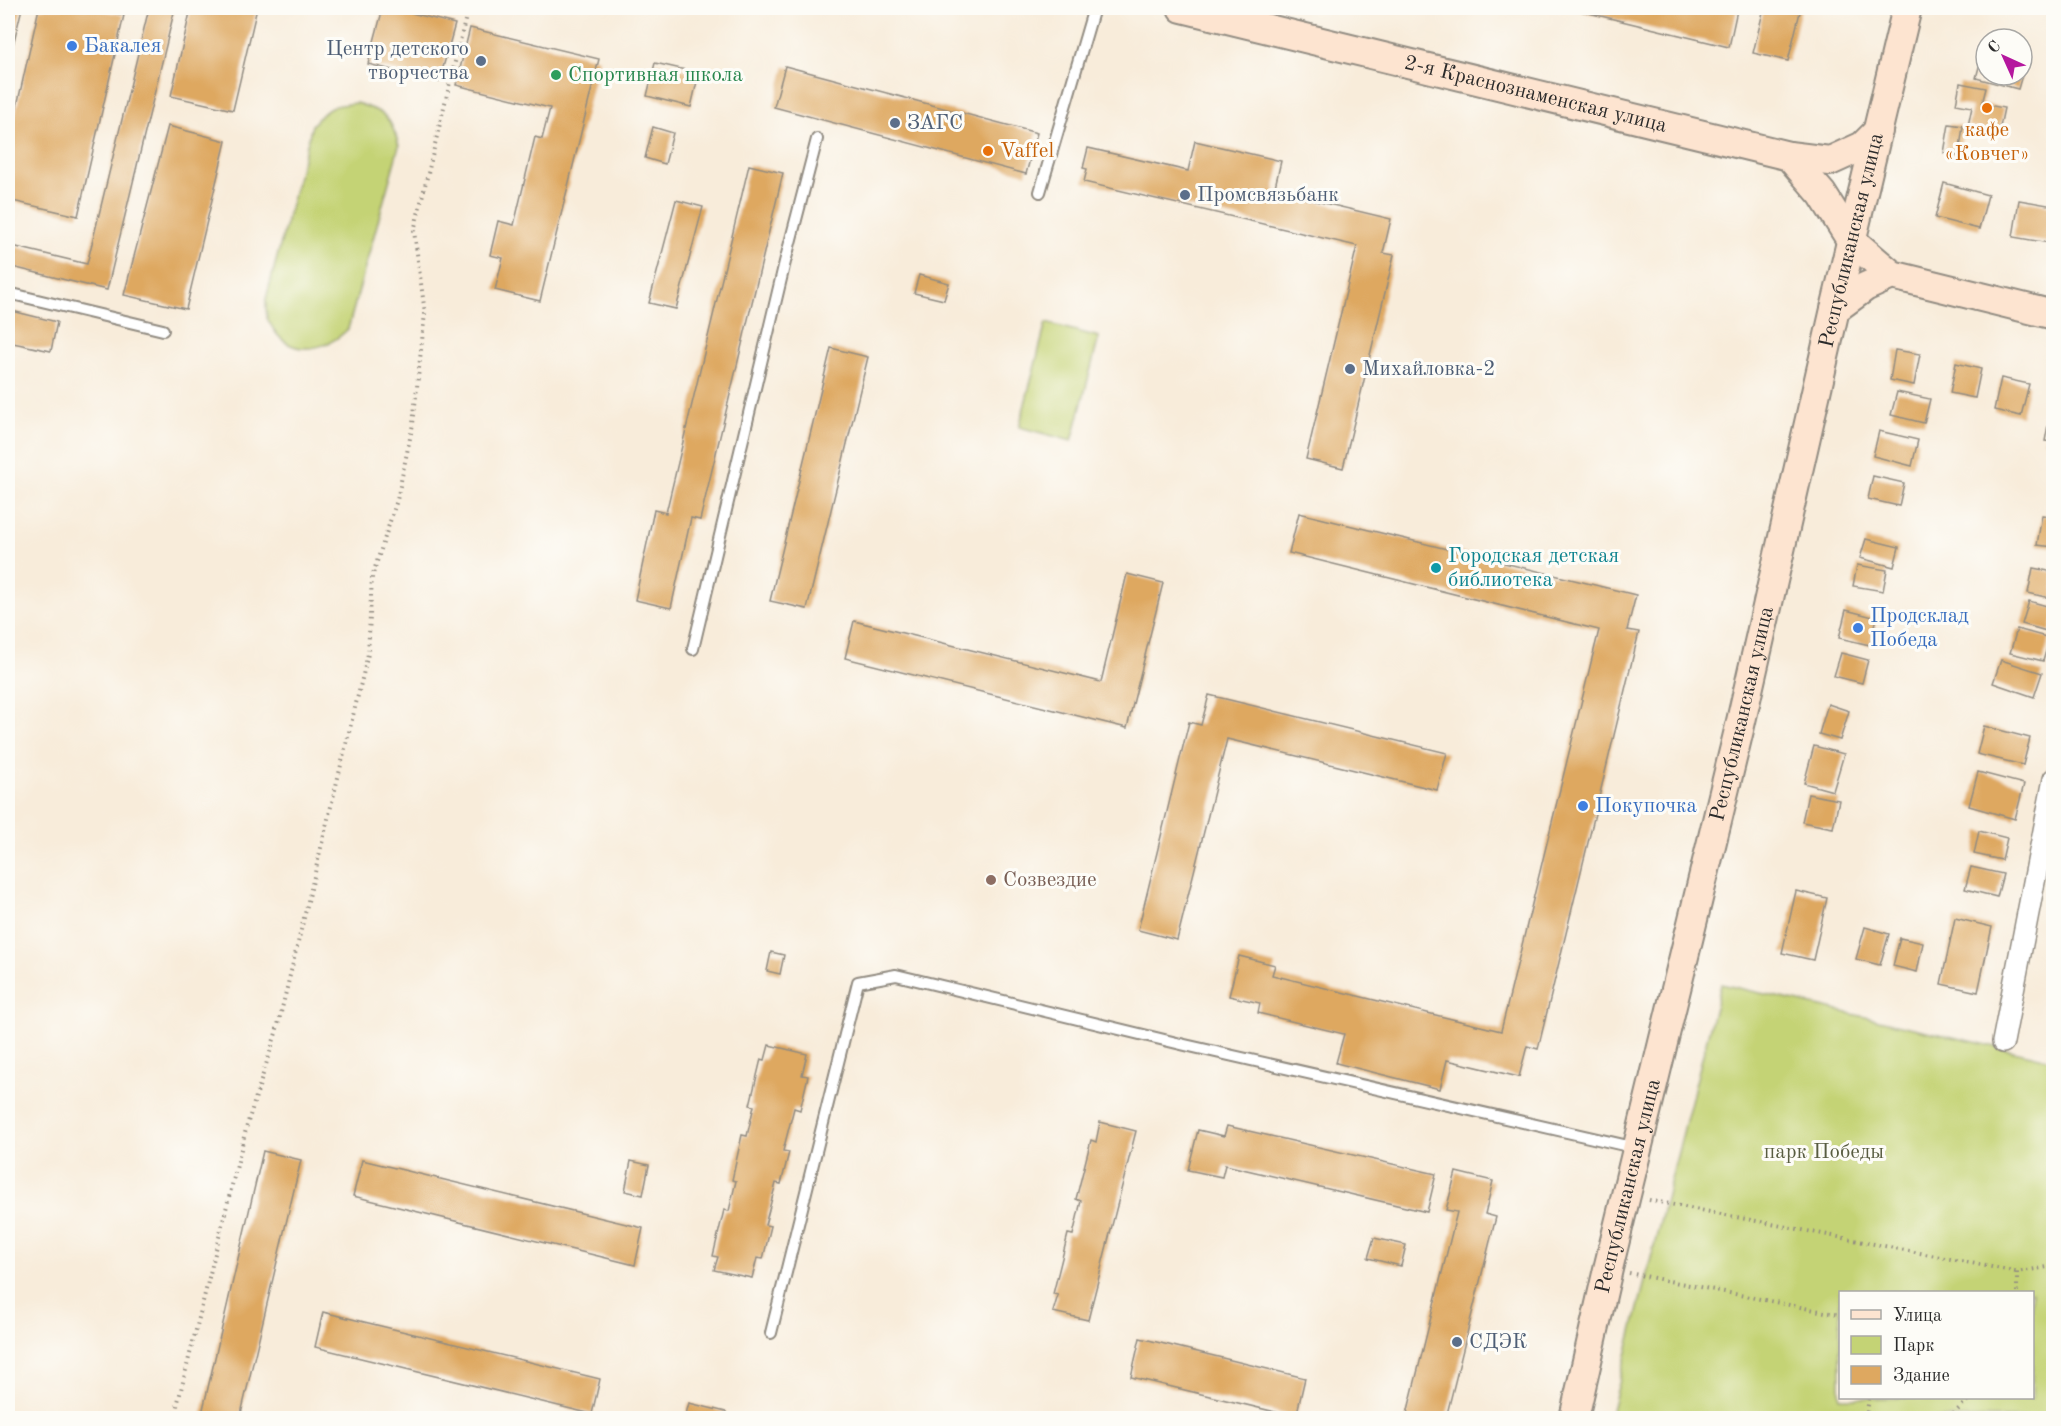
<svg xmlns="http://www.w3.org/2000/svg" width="2061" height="1426" font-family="'Old Standard TT',serif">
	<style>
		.green { fill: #c4d375; stroke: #787f50; stroke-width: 1.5; fill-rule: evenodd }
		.building { fill: #dea860 }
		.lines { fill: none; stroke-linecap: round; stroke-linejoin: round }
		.lane-casing { stroke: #928c82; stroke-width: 14 }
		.street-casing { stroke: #928c82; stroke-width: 24 }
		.secondary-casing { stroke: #928c82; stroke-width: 32 }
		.path { stroke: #928c82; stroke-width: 4; stroke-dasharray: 1.5 4.5; stroke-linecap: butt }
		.lane { stroke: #fff; stroke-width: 10 }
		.street { stroke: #fff; stroke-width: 21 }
		.secondary { stroke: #fde4d0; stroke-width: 28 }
		.shop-dot { fill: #3f7fe0; stroke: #fdfcf7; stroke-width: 2 }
		.service-dot { fill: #5c6f8a; stroke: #fdfcf7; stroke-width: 2 }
		.leisure-dot { fill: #2e9e5b; stroke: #fdfcf7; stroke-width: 2 }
		.food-dot { fill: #e8710a; stroke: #fdfcf7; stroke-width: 2 }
		.culture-dot { fill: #0f9aa8; stroke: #fdfcf7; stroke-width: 2 }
		.education-dot { fill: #8d6e63; stroke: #fdfcf7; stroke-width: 2 }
		.labels { text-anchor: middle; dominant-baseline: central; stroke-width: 6; stroke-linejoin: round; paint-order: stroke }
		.shop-label { font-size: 21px; fill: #366cbe; stroke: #fdfcf7; text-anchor: start }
		.service-label { font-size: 21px; fill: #4e5e75; stroke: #fdfcf7; text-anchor: start }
		.leisure-label { font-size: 21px; fill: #27864d; stroke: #fdfcf7; text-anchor: start }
		.street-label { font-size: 21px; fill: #2b2b2b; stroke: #fdfcf7 }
		.food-label { font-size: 21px; fill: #c56008; stroke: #fdfcf7 }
		.culture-label { font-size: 21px; fill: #0d838f; stroke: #fdfcf7; text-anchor: start }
		.education-label { font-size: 21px; fill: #785e54; stroke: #fdfcf7; text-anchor: start }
		.park-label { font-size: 21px; fill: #595d41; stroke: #fdfcf7 }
	</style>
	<rect width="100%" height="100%" fill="#fdfcf7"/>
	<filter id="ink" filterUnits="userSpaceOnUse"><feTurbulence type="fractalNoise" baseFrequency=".0167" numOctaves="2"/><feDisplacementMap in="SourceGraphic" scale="12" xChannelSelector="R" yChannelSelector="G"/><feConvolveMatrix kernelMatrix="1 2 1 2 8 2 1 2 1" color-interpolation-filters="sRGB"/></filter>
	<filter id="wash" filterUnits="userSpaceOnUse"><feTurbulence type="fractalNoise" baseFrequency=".008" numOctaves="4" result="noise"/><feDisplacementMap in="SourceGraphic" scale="24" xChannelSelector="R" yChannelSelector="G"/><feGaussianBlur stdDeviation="1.35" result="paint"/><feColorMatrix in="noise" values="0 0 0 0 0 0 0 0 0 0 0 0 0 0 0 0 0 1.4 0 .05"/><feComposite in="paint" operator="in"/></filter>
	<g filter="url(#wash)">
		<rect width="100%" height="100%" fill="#f8ecda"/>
		<path class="green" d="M356,103C385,112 391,116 399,146L348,329C328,349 293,359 274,330C272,327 269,322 267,318C266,312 266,305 266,299L312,125C328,107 332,105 356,103Z
			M1046,323L1099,337L1072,441L1019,427Z
			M1721,984L2053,1060L2054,1371L2048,1418H1610ZM1840,1292H2032V1398H1840Z"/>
		<g id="blocks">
			<path class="building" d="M8,8H22L8,66Z
				M39,8H90L124,15L78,216L8,200V146Z
				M149,8H175L107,290L8,266V245L87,264Z
				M191,8H257L233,110L171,96Z
				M383,8H392L455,24L439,82L368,64Z
				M1568,8H1725L1737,10L1729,47Z
				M1764,8H1801L1788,61L1753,53Z
				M470,28L599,59L540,301L495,290L503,258L490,255L498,221L514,225L535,137L542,139L550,108L456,85Z
				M1983,52L1986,53V75H2022L2018,89L1976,78Z
				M655,63L699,73L691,107L647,96Z
				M785,66L1037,133L1026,174L774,107Z
				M1960,83L1986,88L1982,104L2004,108L1999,132L1968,126L1972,107L1956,104Z
				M1949,124L1963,126L1959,156L1944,153Z
				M168,126L226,141L186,309L124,295Z
				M653,127L673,133L665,164L645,158Z
				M1195,141L1281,161L1274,191L1391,219L1383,253L1394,255L1343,468L1306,459L1357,246L1084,182L1087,169L1083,168L1088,148L1188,171Z
				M749,165L783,173L700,520L691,518L671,608L635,600L654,510L666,513Z
				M1944,183L1988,195L1979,229L1935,218Z
				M676,200L703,207L676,309L649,303Z
				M2019,200L2054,206L2049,243L2013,237Z
				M919,275L949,283L944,300L914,293Z
				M8,310L57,322L51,351L8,342Z
				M831,348L868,357L807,609L770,601Z
				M1895,350L1920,354L1914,385L1890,380Z
				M1956,363L1981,369L1975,398L1950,393Z
				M2001,378L2029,384L2021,416L1994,410Z
				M1897,392L1930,399L1924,423L1891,415Z
				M2052,404H2054V442L2045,441Z
				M1879,431L1918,440L1912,466L1873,456Z
				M1873,476L1904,483L1899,506L1868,499Z
				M1299,513L1636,595L1627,630L1639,632L1538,1049L1527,1046L1519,1077L1447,1060L1440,1089L1336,1063L1344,1034L1258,1013L1260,1003L1229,996L1239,956L1275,965L1272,975L1501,1031L1599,630L1289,553Z
				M2042,515L2054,517V547L2037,545Z
				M1866,539L1899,547L1894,567L1860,558Z
				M1857,565L1887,570L1883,591L1853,586Z
				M2033,568L2054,572V599L2028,593Z
				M1127,574L1163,583L1127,728L845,658L854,621L1101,682Z
				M2029,601L2054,608V619L2050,632L2022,624Z
				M1846,610L1877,618L1870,645L1839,638Z
				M2017,629L2050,638L2043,661L2010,653Z
				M1841,653L1868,660L1862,683L1834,676Z
				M2001,660L2042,673L2034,697L1993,683Z
				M1209,695L1447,753L1437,790L1227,739L1177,940L1138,930L1189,722L1201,725Z
				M1828,704L1849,711L1840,740L1819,734Z
				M1984,726L2030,738L2023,765L1977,754Z
				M1814,746L1844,754L1833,791L1804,783Z
				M1978,772L2024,784L2015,819L1969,806Z
				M1808,794L1839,800L1833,828L1802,822Z
				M1979,831L2007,838L2002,860L1974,854Z
				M1971,867L2003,874L1997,897L1965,889Z
				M1796,891L1827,898L1813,960L1782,953Z
				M1955,918L1992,927L1978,992L1941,984Z
				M1865,927L1889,934L1880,965L1856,959Z
				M1900,938L1923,943L1917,972L1893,966Z
				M771,952L784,955L780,974L767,971Z
				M769,1045L807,1054L802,1075L808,1076L800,1110L794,1108L783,1151L789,1152L781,1184L776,1183L765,1225L771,1226L763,1259L757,1258L752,1278L714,1270L718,1257L713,1256L724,1210L729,1211L736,1181L732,1180L742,1135L747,1136L754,1106L750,1105L761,1059L765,1060Z
				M1100,1122L1136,1131L1088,1320L1053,1312L1058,1295L1053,1294L1068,1234L1073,1235L1081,1201L1076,1199L1091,1140L1096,1142Z
				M1227,1126L1436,1174L1427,1212L1225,1165L1222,1177L1188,1170L1198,1130L1224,1136Z
				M263,1151L301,1160L240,1418H201Z
				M362,1160L643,1228L635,1265L353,1196Z
				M631,1161L649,1165L643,1195L625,1191Z
				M1456,1172L1493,1181L1485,1214L1496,1217L1446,1418H1406L1457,1212L1446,1210Z
				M1374,1238L1406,1245L1401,1266L1368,1258Z
				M323,1312L600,1379L592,1414L315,1347Z
				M1140,1338L1305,1378L1296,1417L1131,1377Z
				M689,1403L726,1412L724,1418H685Z"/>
		</g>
	</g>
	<g filter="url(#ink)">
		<use href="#blocks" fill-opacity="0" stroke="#928c82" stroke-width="1.5"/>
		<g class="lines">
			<defs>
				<path id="lane" d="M1040,192L1094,8
					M8,293L163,330
					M693,649L785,262L817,139
					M771,1333L858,982L896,975L1185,1045L1637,1148"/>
				<path id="street" d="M2003,1042L2054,779"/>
				<g id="secondary">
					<path id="s1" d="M1182,8L1789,156L1822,194L1851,240L1892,275L2054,315"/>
					<path d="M1789,156L1830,161L1863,146L1878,131"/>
					<path d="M1835,309L1865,287L1892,275"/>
					<path id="s2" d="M1574,1418L1608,1269L1739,730L1835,309L1907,8"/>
				</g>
			</defs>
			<use href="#lane" class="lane-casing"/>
			<use href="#street" class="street-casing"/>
			<use href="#secondary" class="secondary-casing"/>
			<path class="path" d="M1649,1200L2017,1272
				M1629,1273L1840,1315
				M2017,1292V1272L2054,1266
				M174,1418L247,1125L276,1033L368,654L372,577L397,500L413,424L425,313L414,231L468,8
				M1866,1418L1869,1398
				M1949,1418L1970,1398"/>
			<use href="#lane" class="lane"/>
			<use href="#street" class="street"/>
			<use href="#secondary" class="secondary"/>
		</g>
	</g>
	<g class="shop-dot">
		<circle cx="72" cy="46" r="6"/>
		<circle cx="1858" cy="628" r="6"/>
		<circle cx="1583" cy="806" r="6"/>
	</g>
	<g class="service-dot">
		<circle cx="481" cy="61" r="6"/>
		<circle cx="895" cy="123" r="6"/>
		<circle cx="1185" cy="195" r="6"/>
		<circle cx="1350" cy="369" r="6"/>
		<circle cx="1457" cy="1342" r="6"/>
	</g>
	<circle class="leisure-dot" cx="556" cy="75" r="6"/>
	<g class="food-dot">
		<circle cx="1987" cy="108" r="6"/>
		<circle cx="988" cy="151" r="6"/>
	</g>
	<circle class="culture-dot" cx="1436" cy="568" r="6"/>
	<circle class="education-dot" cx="991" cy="880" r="6"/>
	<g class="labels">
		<g class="shop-label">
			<text x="84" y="46">Бакалея</text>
			<text x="1870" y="616">Продсклад<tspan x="1870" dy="24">Победа</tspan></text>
			<text x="1595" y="806">Покупочка</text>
		</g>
		<g class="service-label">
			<text x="469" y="49" text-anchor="end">Центр детского<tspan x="469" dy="24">творчества</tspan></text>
			<text x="907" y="123">ЗАГС</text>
			<text x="1197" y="195">Промсвязьбанк</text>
			<text x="1362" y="369">Михайловка-2</text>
			<text x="1469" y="1342">СДЭК</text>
		</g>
		<g class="leisure-label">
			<text x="568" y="75">Спортивная школа</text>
		</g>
		<g class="street-label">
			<text stroke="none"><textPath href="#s1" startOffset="364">2-я Краснознаменская улица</textPath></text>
			<text stroke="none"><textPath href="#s2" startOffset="1210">Республиканская улица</textPath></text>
			<text stroke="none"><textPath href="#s2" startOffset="724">Республиканская улица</textPath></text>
			<text stroke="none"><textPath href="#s2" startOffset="238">Республиканская улица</textPath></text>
		</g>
		<g class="food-label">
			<text x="1987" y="130">кафе<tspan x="1987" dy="24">«Ковчег»</tspan></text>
			<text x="1000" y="151" text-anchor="start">Vaffel</text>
		</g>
		<g class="culture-label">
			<text x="1448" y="556">Городская детская<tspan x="1448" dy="24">библиотека</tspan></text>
		</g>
		<g class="education-label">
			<text x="1003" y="880">Созвездие</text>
		</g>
		<g class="park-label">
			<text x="1824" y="1152">парк Победы</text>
		</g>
	</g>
	<rect width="2061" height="1426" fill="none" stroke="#fdfcf7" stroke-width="30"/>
	<rect x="1839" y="1291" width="195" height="108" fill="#fdfcf7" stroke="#a9a8a5" stroke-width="1.5"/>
	<rect x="1851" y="1310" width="30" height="9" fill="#fde4d0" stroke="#a9a8a5" stroke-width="1.5"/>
	<text x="1893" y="1321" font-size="18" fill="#2b2b2b">Улица</text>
	<rect x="1851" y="1336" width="30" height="18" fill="#c4d375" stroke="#a9a8a5" stroke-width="1.5"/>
	<text x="1893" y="1351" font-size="18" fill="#2b2b2b">Парк</text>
	<rect x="1851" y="1366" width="30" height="18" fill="#dea860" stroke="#a9a8a5" stroke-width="1.5"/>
	<text x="1893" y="1381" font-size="18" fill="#2b2b2b">Здание</text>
	<g transform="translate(2004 57) rotate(315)"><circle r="28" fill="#fdfcf7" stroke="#a9a8a5" stroke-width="1.5"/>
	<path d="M0-4.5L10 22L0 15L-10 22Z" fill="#b5179e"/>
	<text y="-9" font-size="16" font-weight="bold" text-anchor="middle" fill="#2b2b2b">С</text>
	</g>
</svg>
